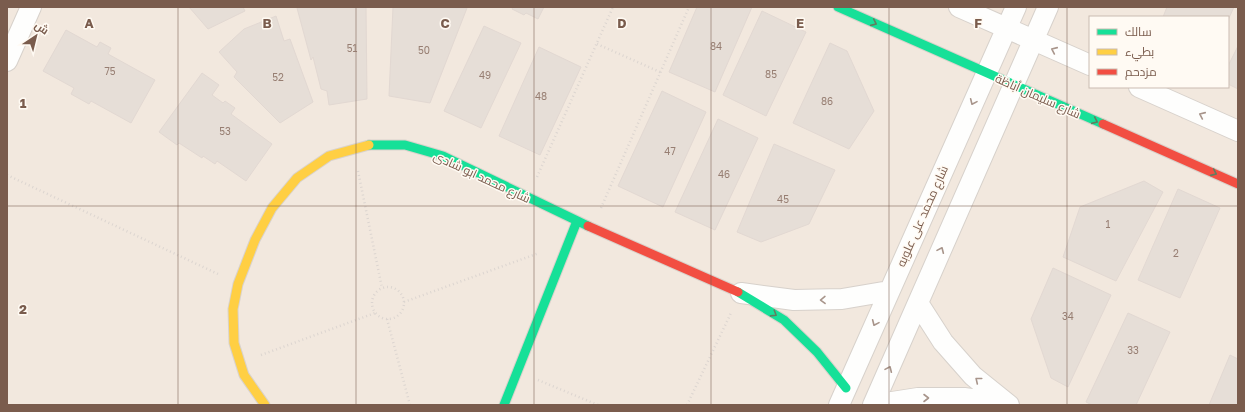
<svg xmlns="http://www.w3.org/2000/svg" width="1245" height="412" font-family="'Golos Text',Cairo,sans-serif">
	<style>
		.residential { fill: #f2e8de; fill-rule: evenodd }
		.building { fill: #e6ded7; stroke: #e2d8d2 }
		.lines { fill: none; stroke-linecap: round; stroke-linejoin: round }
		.street-casing { stroke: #d7d1cb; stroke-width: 22 }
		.fast-casing { stroke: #d9d2cb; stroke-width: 11 }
		.slow-casing { stroke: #d9d2cb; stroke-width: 11 }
		.jam-casing { stroke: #d9d2cb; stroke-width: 11 }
		.path { stroke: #dcd5d0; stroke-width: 2.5; stroke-dasharray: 1 3; stroke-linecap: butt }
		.street { stroke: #fefefd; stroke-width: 20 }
		.fast { stroke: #16e098; stroke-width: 9 }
		.slow { stroke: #ffcf43; stroke-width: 9 }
		.jam { stroke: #f24e42; stroke-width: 9 }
		.oneway { stroke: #617d60 }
		.oneway2 { stroke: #a8958b }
		.grid { fill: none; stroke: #7a5c4d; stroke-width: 1; stroke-opacity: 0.55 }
		.labels { text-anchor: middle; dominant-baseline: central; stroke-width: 3; stroke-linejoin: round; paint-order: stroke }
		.number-label { font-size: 10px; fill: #977e72 }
		.street-label { font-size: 12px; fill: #7a5c4d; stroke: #fffaf3 }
		.grid-label { font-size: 13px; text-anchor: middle; font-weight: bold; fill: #7a5c4d; stroke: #fffaf3; stroke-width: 3; stroke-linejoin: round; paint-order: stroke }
	</style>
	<rect width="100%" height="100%" fill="#f9f5f0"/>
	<path class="residential" d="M7,7H1238V405H7ZM1090,17H1228V87H1090Z"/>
	<path class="building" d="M189,7H243L245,11L208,29Z
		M303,7H366L367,99L329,105L327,91L321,89L313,57L311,60L297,8Z
		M393,7L467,8L430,103L389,96Z
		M513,7H544L538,19L526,13L524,15L512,9Z
		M697,7H752L715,92L669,72Z
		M1167,7H1234L1228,20V17H1163Z
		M762,11L806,32L766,116L723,95Z
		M276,16L284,41L290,39L313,102L280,123L234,77L237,72L219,52L244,29Z
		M484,26L521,43L481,128L444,111Z
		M66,30L97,47L100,42L111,48L108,54L155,80L131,123L91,101L89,104L71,94L74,88L43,71Z
		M830,43L847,51L874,111L849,149L793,123Z
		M1238,46V89L1228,84V66Z
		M539,47L581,67L540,155L499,136Z
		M202,73L219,85L212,95L223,103L225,101L235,108L231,114L272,144L246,181L217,161L215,164L203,156L202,158L179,143L177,145L159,132Z
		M662,91L706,112L663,207L618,186Z
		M718,119L758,138L715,230L675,212Z
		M774,144L835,170L809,224L761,242L737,232Z
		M1144,181L1163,192L1116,281L1063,257L1080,207Z
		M1178,189L1220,208L1180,298L1138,280Z
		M1053,268L1111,295L1068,387L1051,378L1031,319Z
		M1128,313L1170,332L1136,405H1092L1086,402Z
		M1230,355L1238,359V405H1209Z"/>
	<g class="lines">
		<defs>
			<path id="street" d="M959,7L1090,65
				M7,61L31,7
				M1139,87L1238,131
				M741,293L794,300L842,299L889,291
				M918,303L943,342L973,376L1009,405
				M839,405L1016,7
				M873,405L1048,7
				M873,405L918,398H964L1007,404"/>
			<path id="fast" d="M838,7L1103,124
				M369,145H405L443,156L588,226
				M738,292L784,320L817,352L846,388
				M504,405L577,221"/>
			<path id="slow" d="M265,405L244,375L234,343L233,309L238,284L255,240L272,208L297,178L329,156L369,145"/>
			<path id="jam" d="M1103,124L1238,184
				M588,226L738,292"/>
		</defs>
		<use href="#street" class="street-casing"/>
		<use href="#fast" class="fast-casing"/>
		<use href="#slow" class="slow-casing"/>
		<use href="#jam" class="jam-casing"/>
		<path class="path" d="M597,44L660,72
			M358,171L382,288
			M7,175L218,274
			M537,177L613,7
			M601,208L689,7
			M372 303a16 16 0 1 1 32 0a16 16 0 1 1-32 0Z
			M404,302L539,253
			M387,319L410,405
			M261,355L375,313
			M538,380L598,405
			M687,405L731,313"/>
		<use href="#street" class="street"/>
		<use href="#fast" class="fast"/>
		<use href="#slow" class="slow"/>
		<use href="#jam" class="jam"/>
	</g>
	<defs><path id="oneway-chevron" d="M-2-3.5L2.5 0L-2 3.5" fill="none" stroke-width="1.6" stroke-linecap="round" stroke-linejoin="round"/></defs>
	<g class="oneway">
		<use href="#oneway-chevron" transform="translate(874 23) rotate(24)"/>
		<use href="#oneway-chevron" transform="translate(1095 121) rotate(24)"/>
		<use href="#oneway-chevron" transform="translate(1214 173) rotate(24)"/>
		<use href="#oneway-chevron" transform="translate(774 314) rotate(32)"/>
	</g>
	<g class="oneway2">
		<use href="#oneway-chevron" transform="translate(1054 50) rotate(-156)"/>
		<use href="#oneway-chevron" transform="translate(973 102) rotate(114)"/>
		<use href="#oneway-chevron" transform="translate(1202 115) rotate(-156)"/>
		<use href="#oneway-chevron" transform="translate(941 250) rotate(-66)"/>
		<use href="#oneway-chevron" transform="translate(823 300) rotate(179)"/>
		<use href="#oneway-chevron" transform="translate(875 323) rotate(114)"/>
		<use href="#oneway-chevron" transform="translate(889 369) rotate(-66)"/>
		<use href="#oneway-chevron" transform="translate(978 380) rotate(-141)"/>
		<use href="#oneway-chevron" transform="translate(926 398)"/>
	</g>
	<path class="grid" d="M178,7V405M356,7V405M534,7V405M711,7V405M889,7V405M1067,7V405M7,206H1238"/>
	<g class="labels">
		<g class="number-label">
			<text x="716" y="46">84</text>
			<text x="352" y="48">51</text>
			<text x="424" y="50">50</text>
			<text x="110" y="71">75</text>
			<text x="771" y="74">85</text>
			<text x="485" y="75">49</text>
			<text x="278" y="77">52</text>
			<text x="541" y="96">48</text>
			<text x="827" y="101">86</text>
			<text x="225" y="131">53</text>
			<text x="670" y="151">47</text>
			<text x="724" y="174">46</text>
			<text x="783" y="199">45</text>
			<text x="1108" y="224">1</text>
			<text x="1176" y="253">2</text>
			<text x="1068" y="316">34</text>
			<text x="1133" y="350">33</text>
		</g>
		<g class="street-label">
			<text transform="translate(1038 96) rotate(24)">شارع سليمان أباظة</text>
			<text transform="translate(482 177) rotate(25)">شارع محمد ابو شادى</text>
			<text transform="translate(922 216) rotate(-66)">شارع محمد على علوبه</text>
		</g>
	</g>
	<g class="grid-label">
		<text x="89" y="28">A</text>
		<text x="267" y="28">B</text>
		<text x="445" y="28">C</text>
		<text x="622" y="28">D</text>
		<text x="800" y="28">E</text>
		<text x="978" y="28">F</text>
		<text x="23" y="108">1</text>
		<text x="23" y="314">2</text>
	</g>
	<rect width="1245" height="412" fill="none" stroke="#7a5c4d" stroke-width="16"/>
	<rect x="1089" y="16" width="140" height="72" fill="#fffaf3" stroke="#cabbb1"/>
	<rect x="1097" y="29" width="20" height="6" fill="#16e098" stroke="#cabbb1"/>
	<text x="1125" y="36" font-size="12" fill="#7a5c4d">سالك</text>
	<rect x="1097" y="49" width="20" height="6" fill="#ffcf43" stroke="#cabbb1"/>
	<text x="1125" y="56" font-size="12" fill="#7a5c4d">بطيء</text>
	<rect x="1097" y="69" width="20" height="6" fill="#f24e42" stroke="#cabbb1"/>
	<text x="1125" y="76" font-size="12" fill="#7a5c4d">مزدحم</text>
	<g transform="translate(36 36) rotate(35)" stroke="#fffaf3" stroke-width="3" paint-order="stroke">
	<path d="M0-3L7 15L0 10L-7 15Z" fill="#7a5c4d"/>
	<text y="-6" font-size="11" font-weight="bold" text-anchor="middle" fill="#7a5c4d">ش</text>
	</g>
</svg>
